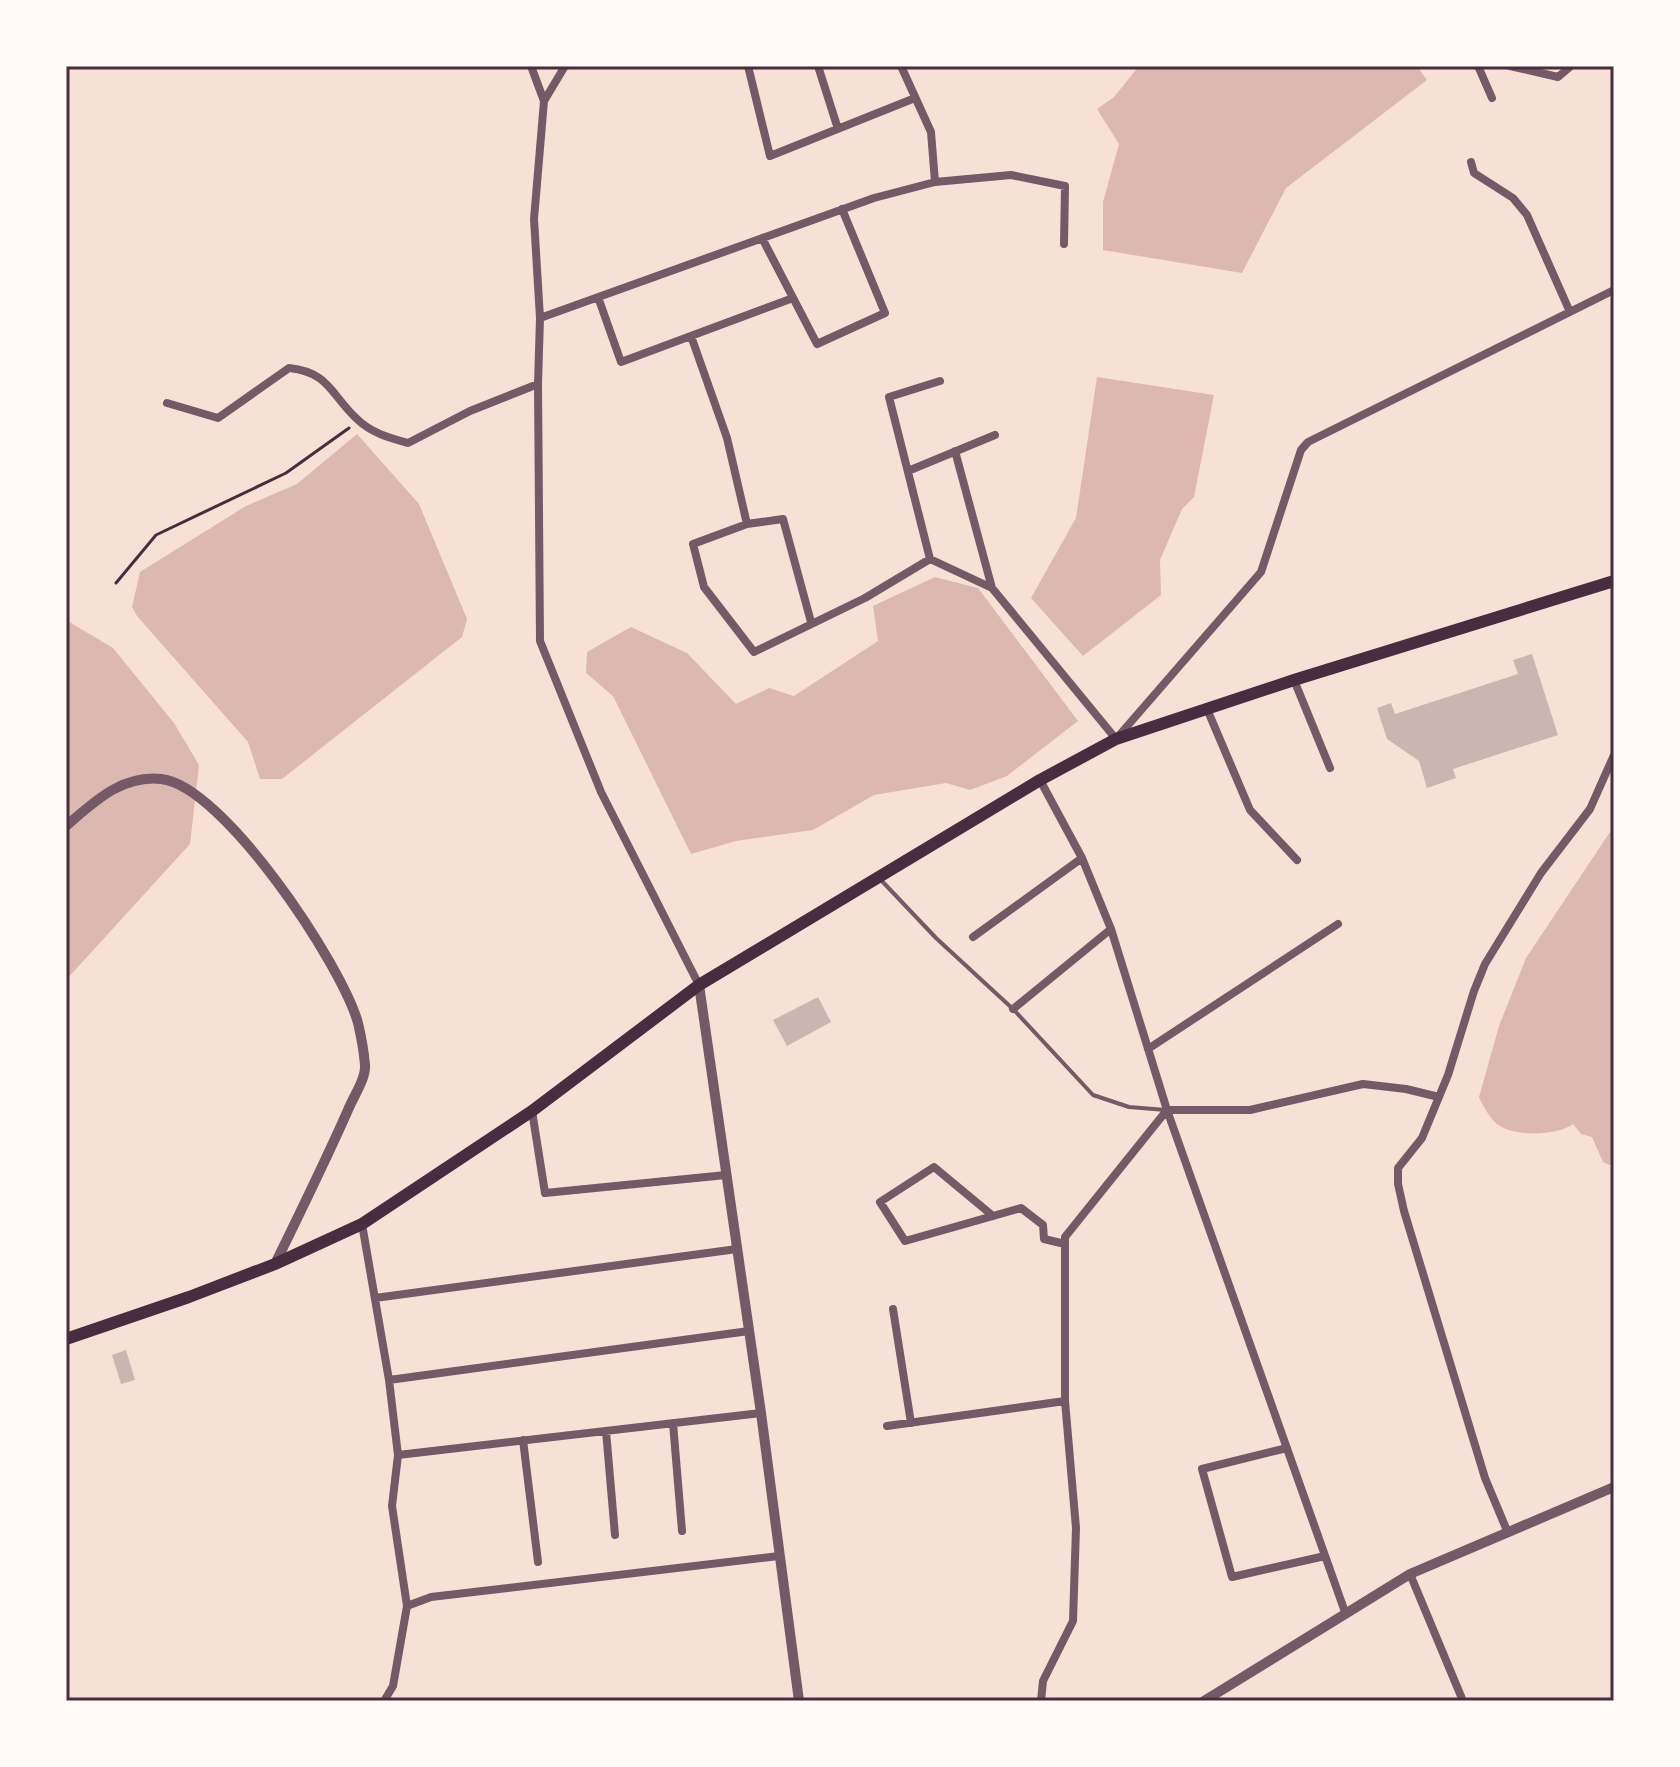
<svg xmlns="http://www.w3.org/2000/svg" width="1680" height="1767" font-family="Inter,sans-serif">
	<style>
		.water { fill: #dcb8b0 }
		.building { fill: #ccb4b1 }
		.lines { fill: none; stroke-linecap: round; stroke-linejoin: round }
		.path { stroke: #4a2c40; stroke-width: 3 }
		.service { stroke: #755966; stroke-width: 4 }
		.minor { stroke: #755966; stroke-width: 8 }
		.tertiary { stroke: #755966; stroke-width: 10 }
		.primary { stroke: #4a2c40; stroke-width: 12 }
		.neatline { fill: none; stroke: #4a2c40; stroke-width: 3 }
	</style>
	<rect width="100%" height="100%" fill="#f7e1d7"/>
	<path class="water" d="M1139,66H1417L1427,80L1286,188L1242,273L1103,250V202L1119,144L1097,109L1114,97Z
		M1097,377L1214,395L1194,497L1182,509L1160,560L1161,595L1083,656L1031,598L1076,518Z
		M357,434L419,504L467,619L462,637L282,779H260L248,742L137,616L132,607L140,572L246,506L297,484Z
		M935,577L978,588L1078,721L1007,776L970,790L946,783L874,795L813,830L736,841L691,854L613,696L586,673L587,652L631,627L687,653L736,704L769,688L794,696L878,641L873,606Z
		M66,620L113,648L174,723L199,765L190,844L66,980Z
		M1614,826V1177L1612,1166L1603,1162L1592,1137L1581,1134L1573,1124C1557,1136 1513,1137 1497,1124C1490,1118 1482,1105 1479,1097L1499,1026L1526,958Z"/>
	<path class="building" d="M1532,654L1558,735L1453,769L1456,778L1427,788L1419,761L1387,739L1377,708L1391,703L1395,714L1518,674L1513,660Z
		M818,997L831,1022L787,1046L773,1020Z
		M126,1350L135,1380L121,1384L112,1355Z"/>
	<g class="lines">
		<path class="path" d="M116,583L156,535L286,473L349,428"/>
		<path class="service" d="M880,879L936,938L1013,1009L1093,1095L1129,1107L1166,1110"/>
		<path class="minor" d="M531,66L544,101L534,219L540,318L538,384L540,641L601,792L699,985
			M748,66L770,156L915,98
			M818,66L838,129
			M901,66L931,132L935,182
			M1478,66L1492,98
			M1510,66L1558,77L1571,66
			M544,101L565,66
			M1471,162L1474,173L1513,198L1527,215L1570,312
			M762,238L817,344L885,313L842,209
			M598,297L621,362L793,298
			M540,318L874,198L935,182L1011,175L1065,186L1064,244
			M691,336L727,438L747,524
			M167,403L218,418L289,368C329,372 331,395 357,419C371,433 390,438 408,443L470,411L538,384
			M955,451L992,588
			M908,471L995,435
			M930,559L889,397L940,381
			M811,622L783,519L747,524L693,544L704,587L754,652L865,598L930,559L992,588L1116,739L1261,572L1301,450L1308,442L1614,290
			M1294,680L1330,768
			M1207,709L1250,810L1297,860
			M1040,780L1082,858L1111,929L1167,1110L1345,1612
			M973,937L1082,858
			M1013,1009L1111,929
			M1148,1049L1338,924
			M532,1111L545,1193L726,1175
			M993,1216L934,1167L880,1202L905,1241L1021,1208L1043,1225L1044,1239L1065,1244
			M362,1224L389,1380L398,1455L392,1506L407,1606L393,1686L384,1701
			M375,1298L737,1249
			M893,1309L911,1423
			M389,1380L749,1331
			M673,1423L682,1531
			M887,1426L1065,1401
			M606,1431L615,1535
			M523,1440L538,1562
			M1287,1448L1202,1469L1232,1577L1325,1556
			M398,1455L761,1413
			M1508,1533L1485,1478L1404,1211L1398,1184V1168L1422,1138L1448,1075L1474,991L1485,964L1541,873L1590,809L1614,755
			M1410,1574L1463,1701
			M407,1606L431,1597L779,1556
			M1041,1701L1043,1681L1073,1621L1076,1528L1065,1401V1237L1167,1110H1250L1363,1084L1406,1089L1439,1097"/>
		<path class="tertiary" d="M66,826C94,802 121,775 161,779C223,785 342,965 358,1023C361,1036 364,1052 365,1065C366,1079 353,1097 348,1110C325,1162 300,1213 275,1264
			M699,985L761,1413L799,1701
			M1204,1701L1410,1574L1614,1487"/>
		<path class="primary" d="M66,1339L189,1297L275,1264L362,1224L532,1111L699,985L1040,780L1116,739L1294,680L1614,581"/>
	</g>
	<rect width="1680" height="1767" fill="none" stroke="#fffaf5" stroke-width="136"/>
	<rect x="68" y="68" width="1544" height="1631" class="neatline"/>
</svg>
